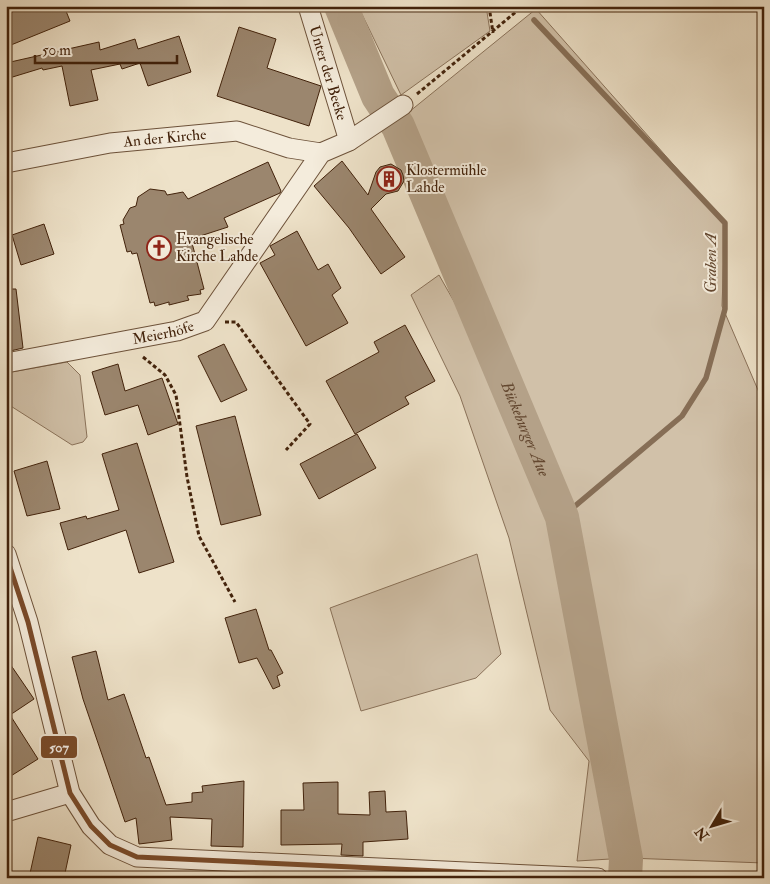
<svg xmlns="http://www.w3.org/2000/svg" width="770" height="884" font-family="'IM FELL Double Pica',serif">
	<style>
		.green { fill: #d1c1a9; stroke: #8a725a }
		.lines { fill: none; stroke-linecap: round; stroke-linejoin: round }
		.stream { stroke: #866e56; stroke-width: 5.5 }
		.river { stroke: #b4a188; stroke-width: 34 }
		.building { fill: #9b866e; stroke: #42220b }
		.minor-casing { stroke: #6d523a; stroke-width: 21 }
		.path { stroke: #42220b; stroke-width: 3; stroke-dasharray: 4 2.5; stroke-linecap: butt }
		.minor { stroke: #f4ecdc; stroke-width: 19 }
		.bus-1-casing { stroke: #f4ecdc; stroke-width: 9 }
		.bus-1 { stroke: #7a4b2a; stroke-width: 5 }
		.labels { text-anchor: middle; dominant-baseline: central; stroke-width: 4; stroke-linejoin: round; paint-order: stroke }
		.street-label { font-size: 15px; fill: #42220b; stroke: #f4ecdc }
		.poi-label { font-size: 15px; fill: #42220b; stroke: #f4ecdc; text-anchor: start }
		.water-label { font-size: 16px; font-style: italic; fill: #644830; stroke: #f4ecdc }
		.line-badge { stroke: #f4ecdc; stroke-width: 2 }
		.badge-label { font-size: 14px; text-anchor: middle; font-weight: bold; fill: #fff }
	</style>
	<rect width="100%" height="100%" fill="#eee2c9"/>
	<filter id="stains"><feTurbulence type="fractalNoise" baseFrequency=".004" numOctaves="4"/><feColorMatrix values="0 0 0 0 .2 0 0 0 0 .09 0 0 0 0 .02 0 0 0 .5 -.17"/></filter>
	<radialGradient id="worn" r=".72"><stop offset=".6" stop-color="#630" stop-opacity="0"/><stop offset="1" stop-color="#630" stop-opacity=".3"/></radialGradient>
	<path class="green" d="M358,6H486L490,31L401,95Z
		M536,9L725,223L722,306L764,404V863L627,858L577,861L589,761L550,710L509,538L460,396L411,295L439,275L464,319L558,519L620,822L563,508L464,274L420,146L404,116Z
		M67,362L80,375L87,437L83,442L72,445L6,403V373Z
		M477,554L501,654L476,678L361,711L330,608Z"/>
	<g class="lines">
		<path class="stream" d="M534,20L725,223V309L706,378L682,416L562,517"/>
		<path class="river" id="s1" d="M341,6L378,96L398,126L562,517L626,859L625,878"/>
	</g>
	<path class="building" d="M20,6H64L70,21L6,47V10Z
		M239,27L276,39L267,68L321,86L309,126L217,96Z
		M179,36L191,72L148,86L140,63L122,69L120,64L91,70L98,100L70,106L62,66L43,70L42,68L6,79V63L99,42L100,50L135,39L138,49Z
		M342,161L368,195L376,172L380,167L391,164L401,170L403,175L404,181L398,191L386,194L371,209L405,257L381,274L349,228L314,186Z
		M268,162L281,191L280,193L224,218L228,227L191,239L204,289L200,290L201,294L187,296L189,300L169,305V302L155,306L154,302L150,303L137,253L132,254L131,251L127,252L120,225L124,224L123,220L130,208L136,206L138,197L150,189L165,191L167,195L183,192L188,199Z
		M44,224L54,254L21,265L12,235Z
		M297,231L318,270L328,264L341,288L332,295L348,323L306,346L260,263L275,255L270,246Z
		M6,289H16L23,348L6,352Z
		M405,325L435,381L405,397L409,404L355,434L326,381L379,352L374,342Z
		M224,344L247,390L221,402L198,356Z
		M118,364L125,391L162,378L178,424L148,435L138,405L105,415L92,372Z
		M235,416L261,515L221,525L196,426Z
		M357,434L376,468L319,499L300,464Z
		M137,443L174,562L139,573L126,530L68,550L60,523L86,516L87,519L119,510L102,454Z
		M47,461L60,509L27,516L14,471Z
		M256,609L269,650H271L283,673L277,676L280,686L273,689L257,658L239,663L225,618Z
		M96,651L108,700L124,694L146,758L149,757L166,805L192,802V793L203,792L202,786L244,781L243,847L211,846L212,819L170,817L172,840L139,844L136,818L125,822L83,699L72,657Z
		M6,658L34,699L10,715L38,759L6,779Z
		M338,782V814L370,815L369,792L385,791L386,812L406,811L408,839L363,842V856L341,855L342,844L281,845V810H304L303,783Z
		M38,837L71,845L64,878H29Z"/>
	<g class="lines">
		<defs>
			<g id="minor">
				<path id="s2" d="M308,6L349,141"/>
				<path id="s3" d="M6,163L110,143L237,131L289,148L321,153"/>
				<path id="s4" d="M6,363L177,331L205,321L321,153L349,141L403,105"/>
				<path d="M6,554L28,622L70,793L91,826L110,845L137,857L598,878"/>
				<path d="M6,812L70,793"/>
			</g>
		</defs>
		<use href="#minor" class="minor-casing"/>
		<path class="path" d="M489,6L493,33
			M417,94L523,6
			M225,322H236L310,424L286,450
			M143,357L165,375L176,395L187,477L199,536L235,602"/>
		<use href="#minor" class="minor"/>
		<defs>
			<path id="bus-1" d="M6,555L28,622L70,793L91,826L110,845L137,857L593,878"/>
		</defs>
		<use href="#bus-1" class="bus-1-casing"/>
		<use href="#bus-1" class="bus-1"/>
	</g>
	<defs>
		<symbol id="building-ring" viewBox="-11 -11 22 22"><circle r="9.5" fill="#f4ecdc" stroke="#8f2418" stroke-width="1.5"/><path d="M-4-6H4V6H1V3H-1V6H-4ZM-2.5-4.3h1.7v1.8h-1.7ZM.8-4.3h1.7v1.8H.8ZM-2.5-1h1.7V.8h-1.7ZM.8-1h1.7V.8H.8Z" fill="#8f2418"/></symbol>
		<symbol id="church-ring" viewBox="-11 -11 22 22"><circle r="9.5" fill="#f4ecdc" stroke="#8f2418" stroke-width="1.5"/><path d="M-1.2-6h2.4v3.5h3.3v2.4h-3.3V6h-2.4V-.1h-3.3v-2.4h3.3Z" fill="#8f2418"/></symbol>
	</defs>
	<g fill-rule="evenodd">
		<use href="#building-ring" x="375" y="165" width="28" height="28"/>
		<use href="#church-ring" x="145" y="234" width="28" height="28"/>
	</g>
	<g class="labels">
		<g class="street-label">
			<text stroke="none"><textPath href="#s2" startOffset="70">Unter der Beeke</textPath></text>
			<text stroke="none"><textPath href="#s3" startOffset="161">An der Kirche</textPath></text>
			<text stroke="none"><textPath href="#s4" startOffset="160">Meierhöfe</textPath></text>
		</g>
		<g class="poi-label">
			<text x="406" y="170">Klostermühle<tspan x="406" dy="17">Lahde</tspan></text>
			<text x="176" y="239">Evangelische<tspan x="176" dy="17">Kirche Lahde</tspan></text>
		</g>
		<g class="water-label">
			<text transform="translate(711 263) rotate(-90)">Graben A</text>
			<text stroke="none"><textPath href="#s1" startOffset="462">Bückeburger Aue</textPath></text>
		</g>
	</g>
	<rect class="line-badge" x="40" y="735" width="38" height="24" rx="5" fill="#7a4b2a"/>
	<g class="badge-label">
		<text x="59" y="752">507</text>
	</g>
	<rect width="770" height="884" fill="none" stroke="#eee2c9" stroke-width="25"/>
	<rect x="8" y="8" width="755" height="869" fill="none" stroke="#42220b" stroke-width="2.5"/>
	<rect x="12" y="12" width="745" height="859" fill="none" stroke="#42220b"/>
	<g transform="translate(712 826) rotate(232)" stroke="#f4ecdc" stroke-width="4" paint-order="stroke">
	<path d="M0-4L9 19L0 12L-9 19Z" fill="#42220b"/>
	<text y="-8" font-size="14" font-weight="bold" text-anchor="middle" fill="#42220b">N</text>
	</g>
	<path d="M35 55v8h142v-8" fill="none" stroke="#42220b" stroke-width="2.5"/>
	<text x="42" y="55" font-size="15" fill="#42220b" stroke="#f4ecdc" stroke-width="4" paint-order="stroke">50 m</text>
	<rect width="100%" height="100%" filter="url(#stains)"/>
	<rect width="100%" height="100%" fill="url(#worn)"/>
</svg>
